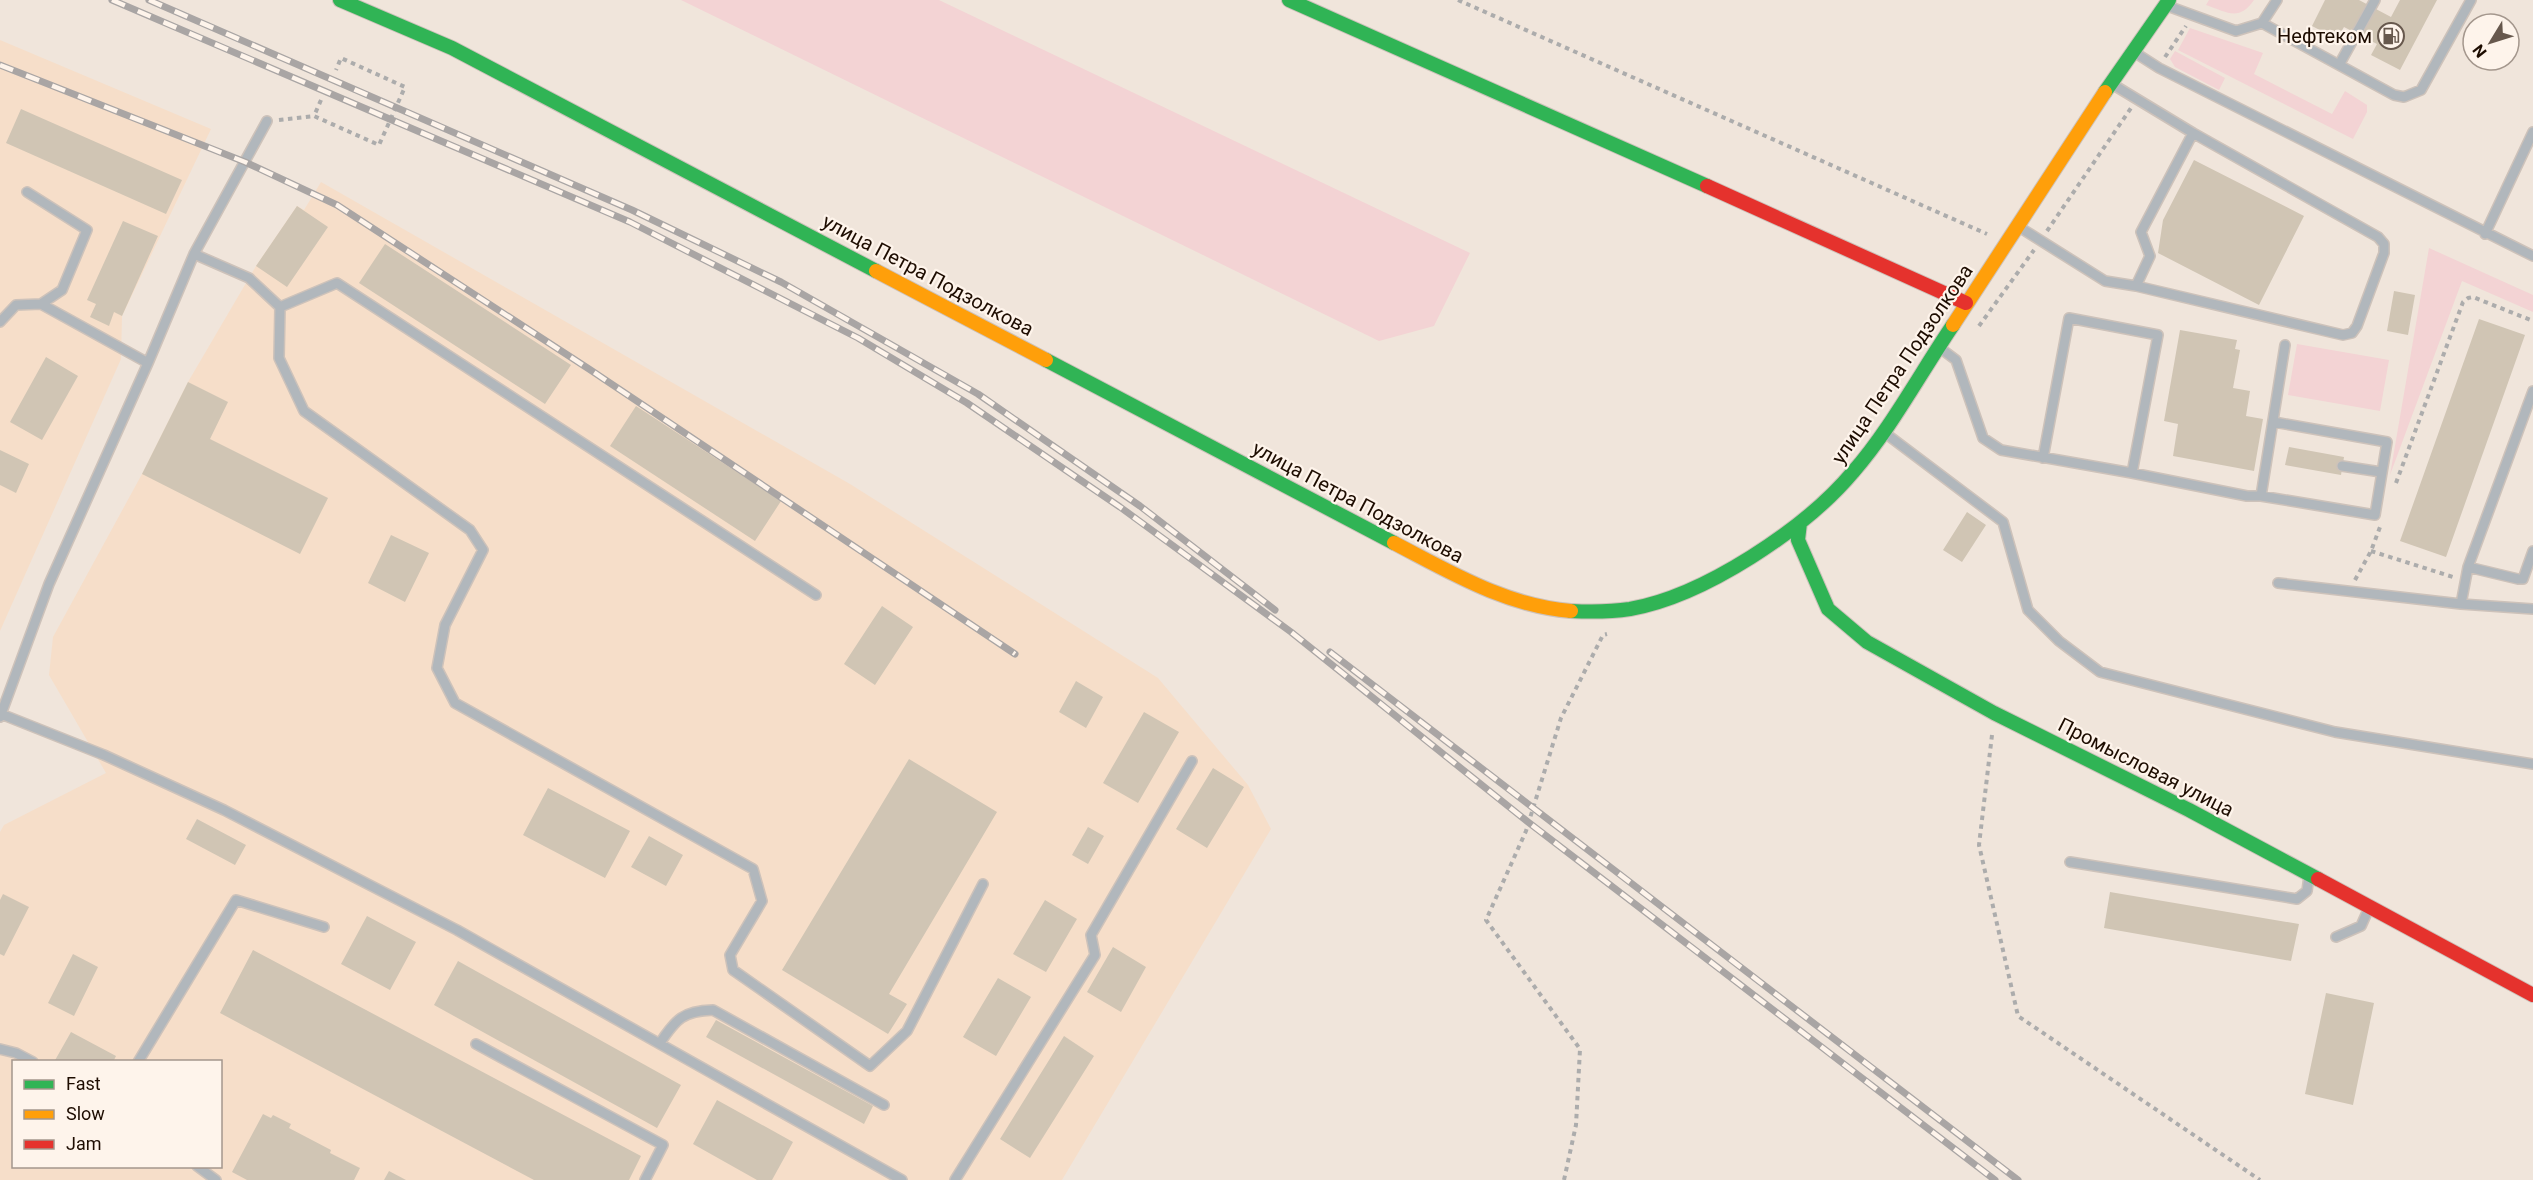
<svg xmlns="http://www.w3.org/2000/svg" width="2533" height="1180" font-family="Roboto,sans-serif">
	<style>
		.built { fill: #f6dec9; fill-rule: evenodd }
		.green { fill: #f3d3d4 }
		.building { fill: #d0c5b4 }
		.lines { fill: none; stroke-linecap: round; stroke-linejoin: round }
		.lane-casing { stroke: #cdc2ba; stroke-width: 12 }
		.fast-casing { stroke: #cdc2ba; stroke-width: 16 }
		.slow-casing { stroke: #cdc2ba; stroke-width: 16 }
		.jam-casing { stroke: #cdc2ba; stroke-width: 16 }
		.path { stroke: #acacac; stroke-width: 4; stroke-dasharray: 4.5 4.5; stroke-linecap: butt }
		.lane { stroke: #b1b7bc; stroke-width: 9 }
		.fast { stroke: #30b455; stroke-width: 14 }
		.slow { stroke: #ff9f0a; stroke-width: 14 }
		.jam { stroke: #e5322d; stroke-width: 14 }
		.rail-casing { stroke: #a9a5a4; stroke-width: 7 }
		.rail { stroke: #fef4eb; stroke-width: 4.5; stroke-dasharray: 14; stroke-linecap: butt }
		.labels { text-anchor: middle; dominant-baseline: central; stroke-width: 4.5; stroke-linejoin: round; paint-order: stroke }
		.poi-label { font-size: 20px; fill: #1d0c00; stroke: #fef4eb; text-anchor: end }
		.street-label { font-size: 20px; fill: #1d0c00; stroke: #fef4eb }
	</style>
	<rect width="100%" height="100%" fill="#f0e5db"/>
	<path class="built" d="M0,40L211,129L122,316L121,359L0,631Z
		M321,182L850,484L1158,678L1248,785L1271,829L1062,1180H0V832L4,825L106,773L49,675L53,637L142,474L188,382L229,312L256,266L297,206L304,210ZM14,1062H220V1166H14Z"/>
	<path class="green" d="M681,0H939L1470,253L1434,326L1379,341Z
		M2209,0H2254C2239,22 2227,12 2206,5Z
		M2190,28L2263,53L2254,74L2332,114L2345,91L2367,105V112L2353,139L2178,50Z
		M2175,51L2225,78L2219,90L2175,67L2170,59Z
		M2429,248L2533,295V312L2462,281L2390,475Z
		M2297,344L2389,360L2380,411L2288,395Z"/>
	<path class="building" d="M2325,0H2359L2391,17L2400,0H2437L2400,70L2371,55L2377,44L2344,27L2337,39L2312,26Z
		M21,109L182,180L166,214L6,143Z
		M2194,160L2304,216L2259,305L2158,253L2163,220Z
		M297,206L328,227L287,287L256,266Z
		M123,221L158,236L122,316L114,312L109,326L90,317L96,304L87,300Z
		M385,244L571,365L545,404L359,283Z
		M2394,291L2415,295L2408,335L2387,331Z
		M2479,319L2525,335L2446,557L2400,541Z
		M2180,330L2237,340L2235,349L2240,350L2233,388L2250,391L2246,416L2263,419L2254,471L2173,456L2178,424L2164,421Z
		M46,357L78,376L42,440L10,422Z
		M188,382L228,402L210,439L328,498L300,554L142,474Z
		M636,406L781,501L755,541L610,446Z
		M2289,447L2344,457L2341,475L2285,465Z
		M0,450L29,464L16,493L0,485Z
		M1967,512L1986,525L1962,562L1943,550Z
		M391,535L429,553L405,602L368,583Z
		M882,606L913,627L875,685L844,664Z
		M1076,681L1103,697L1086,728L1059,712Z
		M1144,712L1179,732L1138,803L1103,783Z
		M909,759L997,812L889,994L907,1004L888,1034L782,970Z
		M1213,768L1244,787L1207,848L1176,829Z
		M548,788L630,831L605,878L523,835Z
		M197,819L246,845L235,865L186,839Z
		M1088,827L1104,836L1088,864L1072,855Z
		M649,836L683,855L666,886L631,867Z
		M2110,892L2299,924L2291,961L2104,928Z
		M3,894L29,907L4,956L0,954V900Z
		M1045,900L1077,919L1046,972L1013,954Z
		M367,916L416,942L390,990L341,964Z
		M1113,947L1146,967L1121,1012L1087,992Z
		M253,950L641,1156L629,1180H534L220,1013Z
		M73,954L98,967L74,1016L48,1003Z
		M458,961L681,1085L657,1128L434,1005Z
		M998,978L1031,997L996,1056L963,1037Z
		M2326,993L2374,1003L2353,1105L2305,1094Z
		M716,1020L873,1106L864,1124L706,1037Z
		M71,1032L116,1056L113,1062H54Z
		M1064,1036L1094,1056L1030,1158L1000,1139Z
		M717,1100L793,1142L772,1180H757L693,1144Z
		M263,1114L271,1118L273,1115L291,1124L289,1128L331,1150L330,1153L360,1168L354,1180H247L232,1172Z
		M389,1171L406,1180H384Z"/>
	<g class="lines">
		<defs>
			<path id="lane" d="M2277,0L2262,23L2394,95L2404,97L2421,90L2471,0
				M2165,5L2236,31L2262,23
				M2134,52L2159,68L2533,256
				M2339,65L2375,0
				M2112,84L2193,133L2141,232L2150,256L2136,286
				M27,192L87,230L62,290L41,304
				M2019,227L2105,281L2136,286L2343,335L2352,333L2357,326L2384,253V244L2378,237L2193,133
				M2485,234L2533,132
				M194,254L249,278L280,307L279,358L304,411L470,530L483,550L445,625L437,668L455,703L753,869L762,901L730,955L733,970L870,1066L907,1031L983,884
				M280,307L337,283L816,595
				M0,322L16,305L41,304L148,363
				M1940,348L1956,360L1983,438L2001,450L2132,473
				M1885,433L2003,522L2028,610L2059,641L2100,672L2335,732L2533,764
				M2043,458L2069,318L2158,335L2132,473L2247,496H2261L2285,345
				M2342,466L2381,472
				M2261,496L2375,515L2387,442L2274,422
				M2468,567L2518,579H2523L2533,551
				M2278,583L2461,604L2533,609
				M2461,604L2468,567L2533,391
				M1,714L104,755L224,810L457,930L902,1180
				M0,717L49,584L148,363L194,254L267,121
				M2070,862L2297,899L2307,891L2309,876
				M2336,937L2361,926L2369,908
				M660,1043C676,1019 683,1011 713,1010L884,1105
				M476,1044L663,1145L645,1180
				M0,1049L16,1053L33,1062
				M138,1062L236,900L324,927
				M197,1166L216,1180
				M955,1180L1095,955L1091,935L1192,761"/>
			<path id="fast" d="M340,0L452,48L876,271
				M1289,0L1707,186
				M2105,92L2169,0
				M1046,360L1394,543
				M1800,523L1798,540L1828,609L1867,642L1994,713L2189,810L2318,879
				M1571,611C1590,612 1610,612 1630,609C1704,596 1805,529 1853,472C1890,430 1921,372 1953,325"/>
			<path id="slow" d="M876,271L1046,360
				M1953,325L2105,92
				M1394,543C1450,572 1506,606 1571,611"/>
			<path id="jam" d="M1707,186L1966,303
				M2318,879L2533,995"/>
		</defs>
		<use href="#lane" class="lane-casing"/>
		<use href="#fast" class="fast-casing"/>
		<use href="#slow" class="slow-casing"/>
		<use href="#jam" class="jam-casing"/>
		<path class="path" d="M1458,0L1987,234
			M2165,57L2186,26
			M321,100L314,116L379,145L405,87L341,58L336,70
			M279,120L314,116
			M2047,231L2131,108
			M1979,326L2034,250
			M2396,483L2463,302L2468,298L2473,297L2533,321
			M2371,551L2453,577
			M2355,580L2371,551L2380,527
			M1992,735L1979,845L2018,1016L2260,1180
			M1564,1180L1576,1125L1580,1049L1486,920L1526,831L1561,718L1603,635L1607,634"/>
		<use href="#lane" class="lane"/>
		<use href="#fast" class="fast"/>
		<use href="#slow" class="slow"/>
		<use href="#jam" class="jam"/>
		<defs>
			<path id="rail" d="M112,0L630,222L858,338L967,403L1120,507L1291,632L1528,822L1995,1180
				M149,0L632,210L781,282L978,394L1140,506L1275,610
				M0,65L245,162L337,205L589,369L1015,654
				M1330,652L2018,1180"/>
		</defs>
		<use href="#rail" class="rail-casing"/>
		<use href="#rail" class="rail"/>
	</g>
	<defs>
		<symbol id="fuel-ring" viewBox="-11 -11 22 22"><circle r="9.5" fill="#fef4eb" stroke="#67584d" stroke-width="1.5"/><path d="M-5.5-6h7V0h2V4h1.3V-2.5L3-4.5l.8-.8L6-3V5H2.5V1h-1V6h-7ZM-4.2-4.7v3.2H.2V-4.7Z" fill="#67584d"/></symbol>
	</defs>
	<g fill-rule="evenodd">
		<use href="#fuel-ring" x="2376" y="21" width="30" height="30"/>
	</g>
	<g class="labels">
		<g class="poi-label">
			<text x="2372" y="36">Нефтеком</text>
		</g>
		<g class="street-label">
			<text transform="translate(928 275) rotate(28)">улица Петра Подзолкова</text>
			<text transform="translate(1902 364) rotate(-56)">улица Петра Подзолкова</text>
			<text transform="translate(1358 502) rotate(28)">улица Петра Подзолкова</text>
			<text transform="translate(2146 767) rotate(27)">Промысловая улица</text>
		</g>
	</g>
	<rect x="12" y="1060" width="210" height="108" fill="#fef4eb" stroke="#a4978d" stroke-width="1.5"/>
	<rect x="24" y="1080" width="30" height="9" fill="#30b455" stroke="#a4978d" stroke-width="1.5"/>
	<text x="66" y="1090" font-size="18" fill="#1d0c00">Fast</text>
	<rect x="24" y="1110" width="30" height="9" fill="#ff9f0a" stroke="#a4978d" stroke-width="1.5"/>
	<text x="66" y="1120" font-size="18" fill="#1d0c00">Slow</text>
	<rect x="24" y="1140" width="30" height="9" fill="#e5322d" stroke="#a4978d" stroke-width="1.5"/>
	<text x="66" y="1150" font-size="18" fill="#1d0c00">Jam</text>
	<g transform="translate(2491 42) rotate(232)"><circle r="28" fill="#fef4eb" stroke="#a4978d" stroke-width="1.5"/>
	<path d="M0-4.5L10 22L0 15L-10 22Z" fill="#67584d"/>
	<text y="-9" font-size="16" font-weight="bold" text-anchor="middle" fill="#1d0c00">N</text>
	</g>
</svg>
